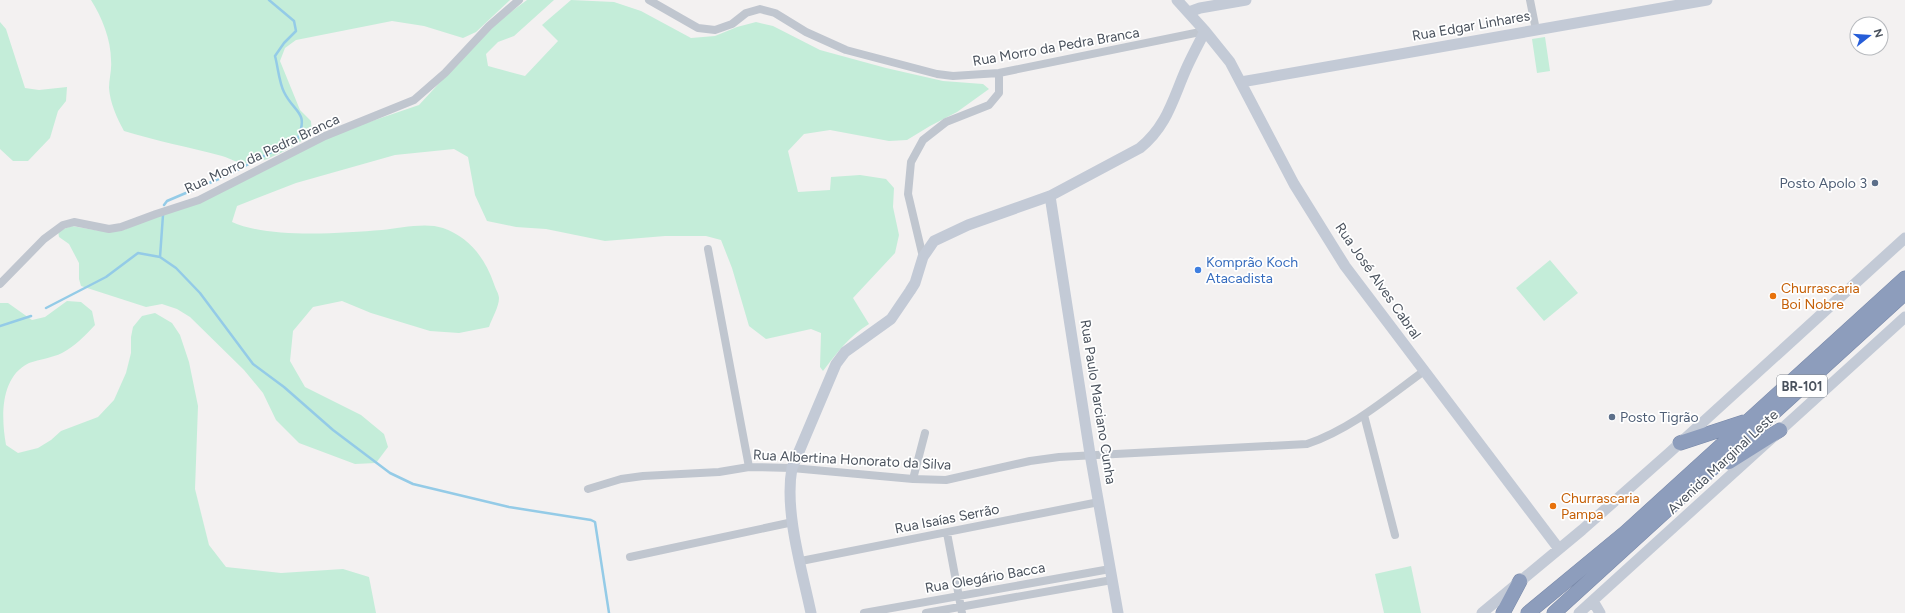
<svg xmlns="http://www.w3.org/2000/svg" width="1905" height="613" font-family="Figtree,sans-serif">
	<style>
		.green { fill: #c4edd9 }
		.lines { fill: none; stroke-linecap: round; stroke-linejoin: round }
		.stream { stroke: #94cbe7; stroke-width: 2.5 }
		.highway-casing { stroke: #7888a8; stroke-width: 15 }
		.street { stroke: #c0c6cf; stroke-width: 8 }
		.secondary { stroke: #c3cad6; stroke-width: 11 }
		.highway { stroke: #8d9dbc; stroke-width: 14 }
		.service-dot { fill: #5c6f8a; stroke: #fff; stroke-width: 1.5 }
		.shop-dot { fill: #3f7fe0; stroke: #fff; stroke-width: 1.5 }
		.food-dot { fill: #e8710a; stroke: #fff; stroke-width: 1.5 }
		.labels { text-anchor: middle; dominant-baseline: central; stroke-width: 3.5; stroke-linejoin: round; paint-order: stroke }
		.shield { fill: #fff; stroke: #80868e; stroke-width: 1 }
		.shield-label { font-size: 13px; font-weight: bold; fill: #4a525d }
		.street-label { font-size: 14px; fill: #4a525d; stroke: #fff }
		.service-label { font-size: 14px; fill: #4e5e75; stroke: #fff; text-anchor: end }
		.shop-label { font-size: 14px; fill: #366cbe; stroke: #fff; text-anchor: start }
		.food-label { font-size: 14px; fill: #c56008; stroke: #fff; text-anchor: start }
	</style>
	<rect width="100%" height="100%" fill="#f3f1f1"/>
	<path class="green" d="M91,0H510L476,32L463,38L424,26L392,21L296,40L285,48L280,61L300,110L311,121L312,134C296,145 270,161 251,163C240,165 232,159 222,156C189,147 156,141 124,131C117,118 110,103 109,88C109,79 112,70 111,60C111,40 102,17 91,0Z
		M527,0H554L514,36L498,42L486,54L488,66L525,76L558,41L542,25L571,0L614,2L641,11L691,38L715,36L737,27L756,22L773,26L820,50L886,68L943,81L983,84L989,89L957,112L930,126L907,140L889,141L830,130L804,134L788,151L798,192L830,190L831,177L860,175L886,179L894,188L893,207L899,235L895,253L853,298L869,324C849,336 837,353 823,371L820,367L821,333L811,329L766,339L749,326L732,268L721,240L706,236H665L605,241L546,229L516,227L487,221L475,195L468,157L454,149L395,155L296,183L237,206L232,222C270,239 341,233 382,230C400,228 426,222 443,228C469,237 485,258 494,284C495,288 499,294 499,298C499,307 492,318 489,327L459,333L430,331L371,313L342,301L313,307L293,331L290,361L305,387L361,415L384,434L388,447L376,463L355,464L299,443L276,420L263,393L244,370L190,317L177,309L162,304L146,307L81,286L79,279V263L69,244L59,237L58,231L72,226L100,231L124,230L155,215L200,201L325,137L419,105L492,26Z
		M0,22L6,29L25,88L39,90L67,87L66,101L58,111L50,138L28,161H13L0,149Z
		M1545,37L1550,71L1537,73L1532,39Z
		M1550,260L1578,293L1544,321L1516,288Z
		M67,301L81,302L92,311L95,325C85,336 75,346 62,353C52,358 40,359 29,363C0,377 1,417 6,445L18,453L38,448L51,440L61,431L98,417L114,400L126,373L131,353V337L133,327L142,316L155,313L172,323L180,335L189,362L198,406L195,489L209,545L226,567L281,573L343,569L369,577L376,613H0V303H8L32,320L45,317Z
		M1411,566L1421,613H1384L1375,574Z"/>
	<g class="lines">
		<path class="stream" d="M164,205L167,201L228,175L298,138C309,111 294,113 284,92C279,82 278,67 275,56L284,43L296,31L294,21L269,0
			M160,257L163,215
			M46,308L106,277L138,253L160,257L176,268L200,293L253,364L284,387L333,430L390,473L413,484L509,507L591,520L595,522L609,613
			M0,326L31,316"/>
		<defs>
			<path id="highway" d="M1680,443L1744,422
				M1729,462L1780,430
				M1503,613L1520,581
				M1528,613L1626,532L1905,278
				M1554,613L1905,293"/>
		</defs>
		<use href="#highway" class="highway-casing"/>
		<path class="street" d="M649,0L698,28L715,30L732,24L746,13L760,9L775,13L806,32L846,50L937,74L953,76L999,73L1205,31
			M1530,0L1536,30
			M708,249L749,467
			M923,257L908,194L911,162L923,140L946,122L989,105L999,93V73
			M0,284L44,239L63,225L74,222L109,229L121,227L156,214L199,200L325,136L414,100L445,73L489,26L519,0
			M1364,415L1395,535
			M913,479L925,433
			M588,489L621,479L643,476L719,472L749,467L792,468L913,479L946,480L1030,461L1059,457L1307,444C1351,429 1387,398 1424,371
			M947,533L962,613
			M630,557L793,522
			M801,561L1099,502
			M864,613L1110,569
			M926,613L1112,580"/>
		<path class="secondary" d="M1177,0L1205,31L1230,62L1294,184L1345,266L1559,549
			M1189,12L1200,8L1246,0
			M1241,82L1707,0
			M1050,196L1090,454L1118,613
			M1593,601L1600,613
			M811,613C802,570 784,511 792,468L836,364L845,352L891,319L910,291L915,283L923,257L934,241L968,225L1050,196L1140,148C1168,125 1173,98 1187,67C1193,54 1199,43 1205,31
			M1482,613L1582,530L1669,453L1905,238
			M1579,613L1905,317"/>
		<use href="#highway" class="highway"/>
	</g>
	<g class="service-dot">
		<circle cx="1875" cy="183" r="4"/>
		<circle cx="1612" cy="417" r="4"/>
	</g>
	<circle class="shop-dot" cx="1198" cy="270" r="4"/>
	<g class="food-dot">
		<circle cx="1773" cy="296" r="4"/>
		<circle cx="1553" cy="506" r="4"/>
	</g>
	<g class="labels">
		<rect class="shield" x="1777" y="375" width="50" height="22" rx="3"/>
		<g class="shield-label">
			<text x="1802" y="386">BR-101</text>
		</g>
		<g class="street-label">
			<text transform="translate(1471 26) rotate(-10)">Rua Edgar Linhares</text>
			<text transform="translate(1056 47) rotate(-10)">Rua Morro da Pedra Branca</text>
			<text transform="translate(262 154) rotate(-25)">Rua Morro da Pedra Branca</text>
			<text transform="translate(1378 281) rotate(55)">Rua José Alves Cabral</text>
			<text transform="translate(1098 402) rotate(81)">Rua Paulo Marciano Cunha</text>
			<text transform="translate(852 460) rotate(3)">Rua Albertina Honorato da Silva</text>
			<text transform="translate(1723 462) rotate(-43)">Avenida Marginal Leste</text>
			<text transform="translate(947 519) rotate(-11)">Rua Isaías Serrão</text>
			<text transform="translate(985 578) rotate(-10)">Rua Olegário Bacca</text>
		</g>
		<g class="service-label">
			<text x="1867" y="183">Posto Apolo 3</text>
			<text x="1620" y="417" text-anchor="start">Posto Tigrão</text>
		</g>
		<g class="shop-label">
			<text x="1206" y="262">Komprão Koch<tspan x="1206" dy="16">Atacadista</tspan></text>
		</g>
		<g class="food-label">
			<text x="1781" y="288">Churrascaria<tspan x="1781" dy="16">Boi Nobre</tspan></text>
			<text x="1561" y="498">Churrascaria<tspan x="1561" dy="16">Pampa</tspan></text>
		</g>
	</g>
	<g transform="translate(1869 36) rotate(73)"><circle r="19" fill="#ffffff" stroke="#b7babe"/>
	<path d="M0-3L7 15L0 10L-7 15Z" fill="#265dd8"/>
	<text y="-6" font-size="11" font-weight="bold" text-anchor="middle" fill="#4a525d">N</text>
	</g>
</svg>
